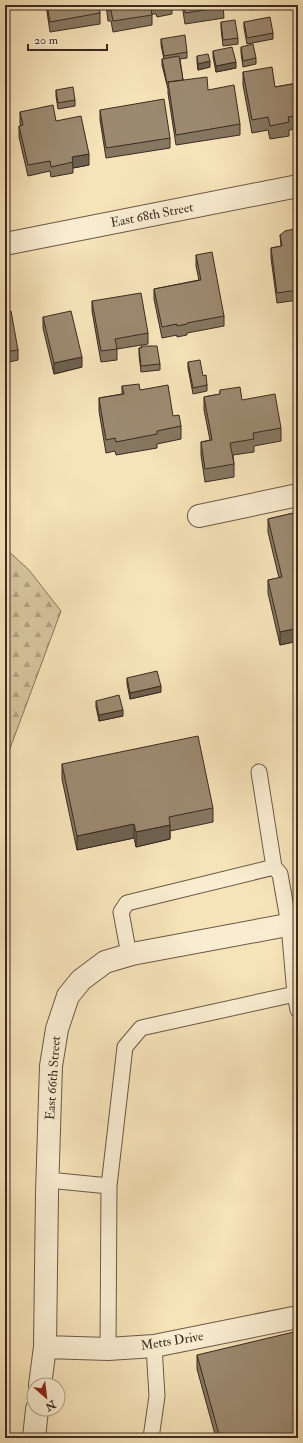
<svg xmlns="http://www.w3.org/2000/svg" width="303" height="1443" font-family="'IM FELL Double Pica',serif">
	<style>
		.forest { fill: url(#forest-firs); stroke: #887760 }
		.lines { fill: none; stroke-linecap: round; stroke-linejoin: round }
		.lane-casing { stroke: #6a5848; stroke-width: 17 }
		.street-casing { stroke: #6a5848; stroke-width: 24 }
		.lane { stroke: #f9edd1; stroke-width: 15 }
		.street { stroke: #f9edd1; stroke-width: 22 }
		.wall { fill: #867760; stroke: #3b2a22 }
		.shaded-wall { fill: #6d614e; stroke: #3b2a22 }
		.building { fill: #9c8a70; stroke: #3b2a22 }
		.labels { text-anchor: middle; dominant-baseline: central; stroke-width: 3; stroke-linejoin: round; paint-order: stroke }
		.street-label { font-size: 13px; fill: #3b2a22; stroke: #f9edd1 }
	</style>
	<defs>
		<pattern id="forest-firs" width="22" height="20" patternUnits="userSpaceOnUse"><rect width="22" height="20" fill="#d6c49e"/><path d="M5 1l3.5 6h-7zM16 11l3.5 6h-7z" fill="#af9f80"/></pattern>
	</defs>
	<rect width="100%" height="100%" fill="#f6e3b8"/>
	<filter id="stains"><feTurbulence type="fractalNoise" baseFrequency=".005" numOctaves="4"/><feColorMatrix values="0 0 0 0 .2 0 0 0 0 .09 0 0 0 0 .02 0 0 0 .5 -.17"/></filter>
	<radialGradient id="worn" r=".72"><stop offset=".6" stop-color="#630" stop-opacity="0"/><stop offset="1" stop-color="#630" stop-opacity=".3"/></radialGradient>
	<path class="forest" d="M5,548L29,570L61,611L5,762Z"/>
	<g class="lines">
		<defs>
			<path id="lane" d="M259,772L274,867L280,874L289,925L295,994L298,995
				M129,955L121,912L127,903L274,867
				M48,1180L109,1186L125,1047L141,1028L295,994L298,1010
				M108,1349L109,1186
				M151,1438L157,1396L154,1346"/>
			<path id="street" d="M5,244L298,186
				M199,516L298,495
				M45,1347L108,1349L154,1346L298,1317
				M40,1385L45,1347L47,1193L51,1066L57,1029L68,996L81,980L105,962L132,954L298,923
				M34,1438L37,1409"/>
		</defs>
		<use href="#lane" class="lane-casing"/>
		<use href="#street" class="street-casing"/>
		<use href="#lane" class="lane"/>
		<use href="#street" class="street"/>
	</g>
	<path class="wall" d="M46,5H98L100,13V24L50,32Z
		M106,5H172V14L157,17L156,14H152V25L113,32L111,21H108Z
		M182,5H223L224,18L185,24Z
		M251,5H283L251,10Z
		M221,22L238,38V44L223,46L221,28Z
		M244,22L273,33V39L247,44L244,28Z
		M161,39L187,52V58L180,59L183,80L208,90L240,124V135L176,145L168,93V89L162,65V59H164L161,45Z
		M241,47L256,58V64L243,67L241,53Z
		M213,51L236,68L216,72L213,57Z
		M197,56L210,67L198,70L197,62Z
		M243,72L275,87L298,83V129L289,130V136L270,139L268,130L252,133L243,85Z
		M56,90L75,100V106L58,109L56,96Z
		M100,110L170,138V148L106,158L100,120Z
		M20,112L56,121L89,165L73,168V173L51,177L50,171L28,176L19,137V126H21L20,123Z
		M297,233H298V300L277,303L271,258V248L281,246L280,235Z
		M196,255L224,316V326L187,333V335L177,337V335L162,338L154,299V289L199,280L196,266Z
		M92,301L148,333V344L117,349V360L101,362L92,311Z
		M5,313L18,350V360L5,363Z
		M43,317L82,367L54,374L43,328Z
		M139,348H141L160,364V370L141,372L139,355Z
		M188,362L203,376L207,385V391L193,394L188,368Z
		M297,367H298V383L297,378Z
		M122,386L140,390L173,416L181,426V439L157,444V448L116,455L115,451L106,453L99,411V398L122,394Z
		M220,390L242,400L281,428V441L254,446V452L233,455L234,464V477L205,482L201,455V442L210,440L204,410V397L220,394Z
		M298,512V641L280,645L268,593V580L279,578L268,532V519Z
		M127,678L161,692L130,699L127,684Z
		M96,701L123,716L99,721L96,707Z
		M62,764L213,808V822L170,831V839L136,847L134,838L77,850L62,779Z
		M197,1355L298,1438H216L197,1369Z"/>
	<path class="shaded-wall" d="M210,61V67L198,70V64Z
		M236,62V68L216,72V66Z
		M89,154V165L73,168L72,157Z
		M82,357V367L54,374V363Z
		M298,628V641L280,645V632Z
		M161,686V692L130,699V693Z
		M123,710V716L99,721V715Z
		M134,824V838L77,850V836Z
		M170,825V839L136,847V832Z"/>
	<path class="building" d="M47,5H98L100,13L50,22Z
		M107,5H150L152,15L113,21L111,10L108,11Z
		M183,5H223L224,7L185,13Z
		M270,17L273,33L247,38L244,22Z
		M235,20L238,38L223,40L221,22Z
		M185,35L187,52L164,56L161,39Z
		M253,44L256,58L243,61L241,47Z
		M232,47L236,62L216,66L213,51Z
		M208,54L210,61L198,64L197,56Z
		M179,56L183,80L168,82L167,83L162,59Z
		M272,67L275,87L298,83V116L288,117L289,122L270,126L268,117L252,120L243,72Z
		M207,77L208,90L234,85L240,124L176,135L168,82Z
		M73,87L75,100L58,103L56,90Z
		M164,99L170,138L106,148L100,110Z
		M53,105L56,121L81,116L89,154L72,157L73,162L51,167L50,161L28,165L19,126L23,125L20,112Z
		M294,229L297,233H298V290L277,293L271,248L282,246L280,235L285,231Z
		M212,252L224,316L187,323V324L177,326V324L162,327L154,289L201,280L196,255Z
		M141,293L148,333L115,339L117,349L101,351L92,301Z
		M11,311L18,350L5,352V313Z
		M71,311L82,357L54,363L43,317Z
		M141,346H157L160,364L141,366L139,348H142Z
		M200,360L203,376L206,375L207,385L193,388L188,362Z
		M139,384L140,390L168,385L173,416L179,415L181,426L157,431V434L116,442L115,438L106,440L99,398L124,394L122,386Z
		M240,387L242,400L275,394L281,428L253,433L254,439L230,443L234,464L205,469L201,442L212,440L204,397L220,394V390Z
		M298,512V628L280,632L268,580L282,577L268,519Z
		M157,671L161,686L130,693L127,678Z
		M119,695L123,710L99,715L96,701Z
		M198,736L213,808L169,817L170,825L136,832L134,824L77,836L62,764Z
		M298,1331V1438H220L197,1355Z"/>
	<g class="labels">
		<g class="street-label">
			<text transform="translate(152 215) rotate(-11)">East 68th Street</text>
			<text transform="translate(53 1078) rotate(-86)">East 66th Street</text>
			<text transform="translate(172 1341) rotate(-9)">Metts Drive</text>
		</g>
	</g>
	<rect width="303" height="1443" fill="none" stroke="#f6e3b8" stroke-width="20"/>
	<rect x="6" y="6" width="291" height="1431" fill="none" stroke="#3b2a22" stroke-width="2"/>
	<rect x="10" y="10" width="283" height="1423" fill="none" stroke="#3b2a22"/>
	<g transform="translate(46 1397) rotate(152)"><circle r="19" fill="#f9edd1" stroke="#ad9f8b"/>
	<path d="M0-3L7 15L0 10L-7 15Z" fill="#8f2418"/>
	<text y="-6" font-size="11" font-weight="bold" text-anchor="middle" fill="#3b2a22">N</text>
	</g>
	<path d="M28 44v6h79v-6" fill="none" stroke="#3b2a22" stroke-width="2"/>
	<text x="34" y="44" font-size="12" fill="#3b2a22" stroke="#f9edd1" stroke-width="3" paint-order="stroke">20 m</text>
	<rect width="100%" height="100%" filter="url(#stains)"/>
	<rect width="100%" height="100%" fill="url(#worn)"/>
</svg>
